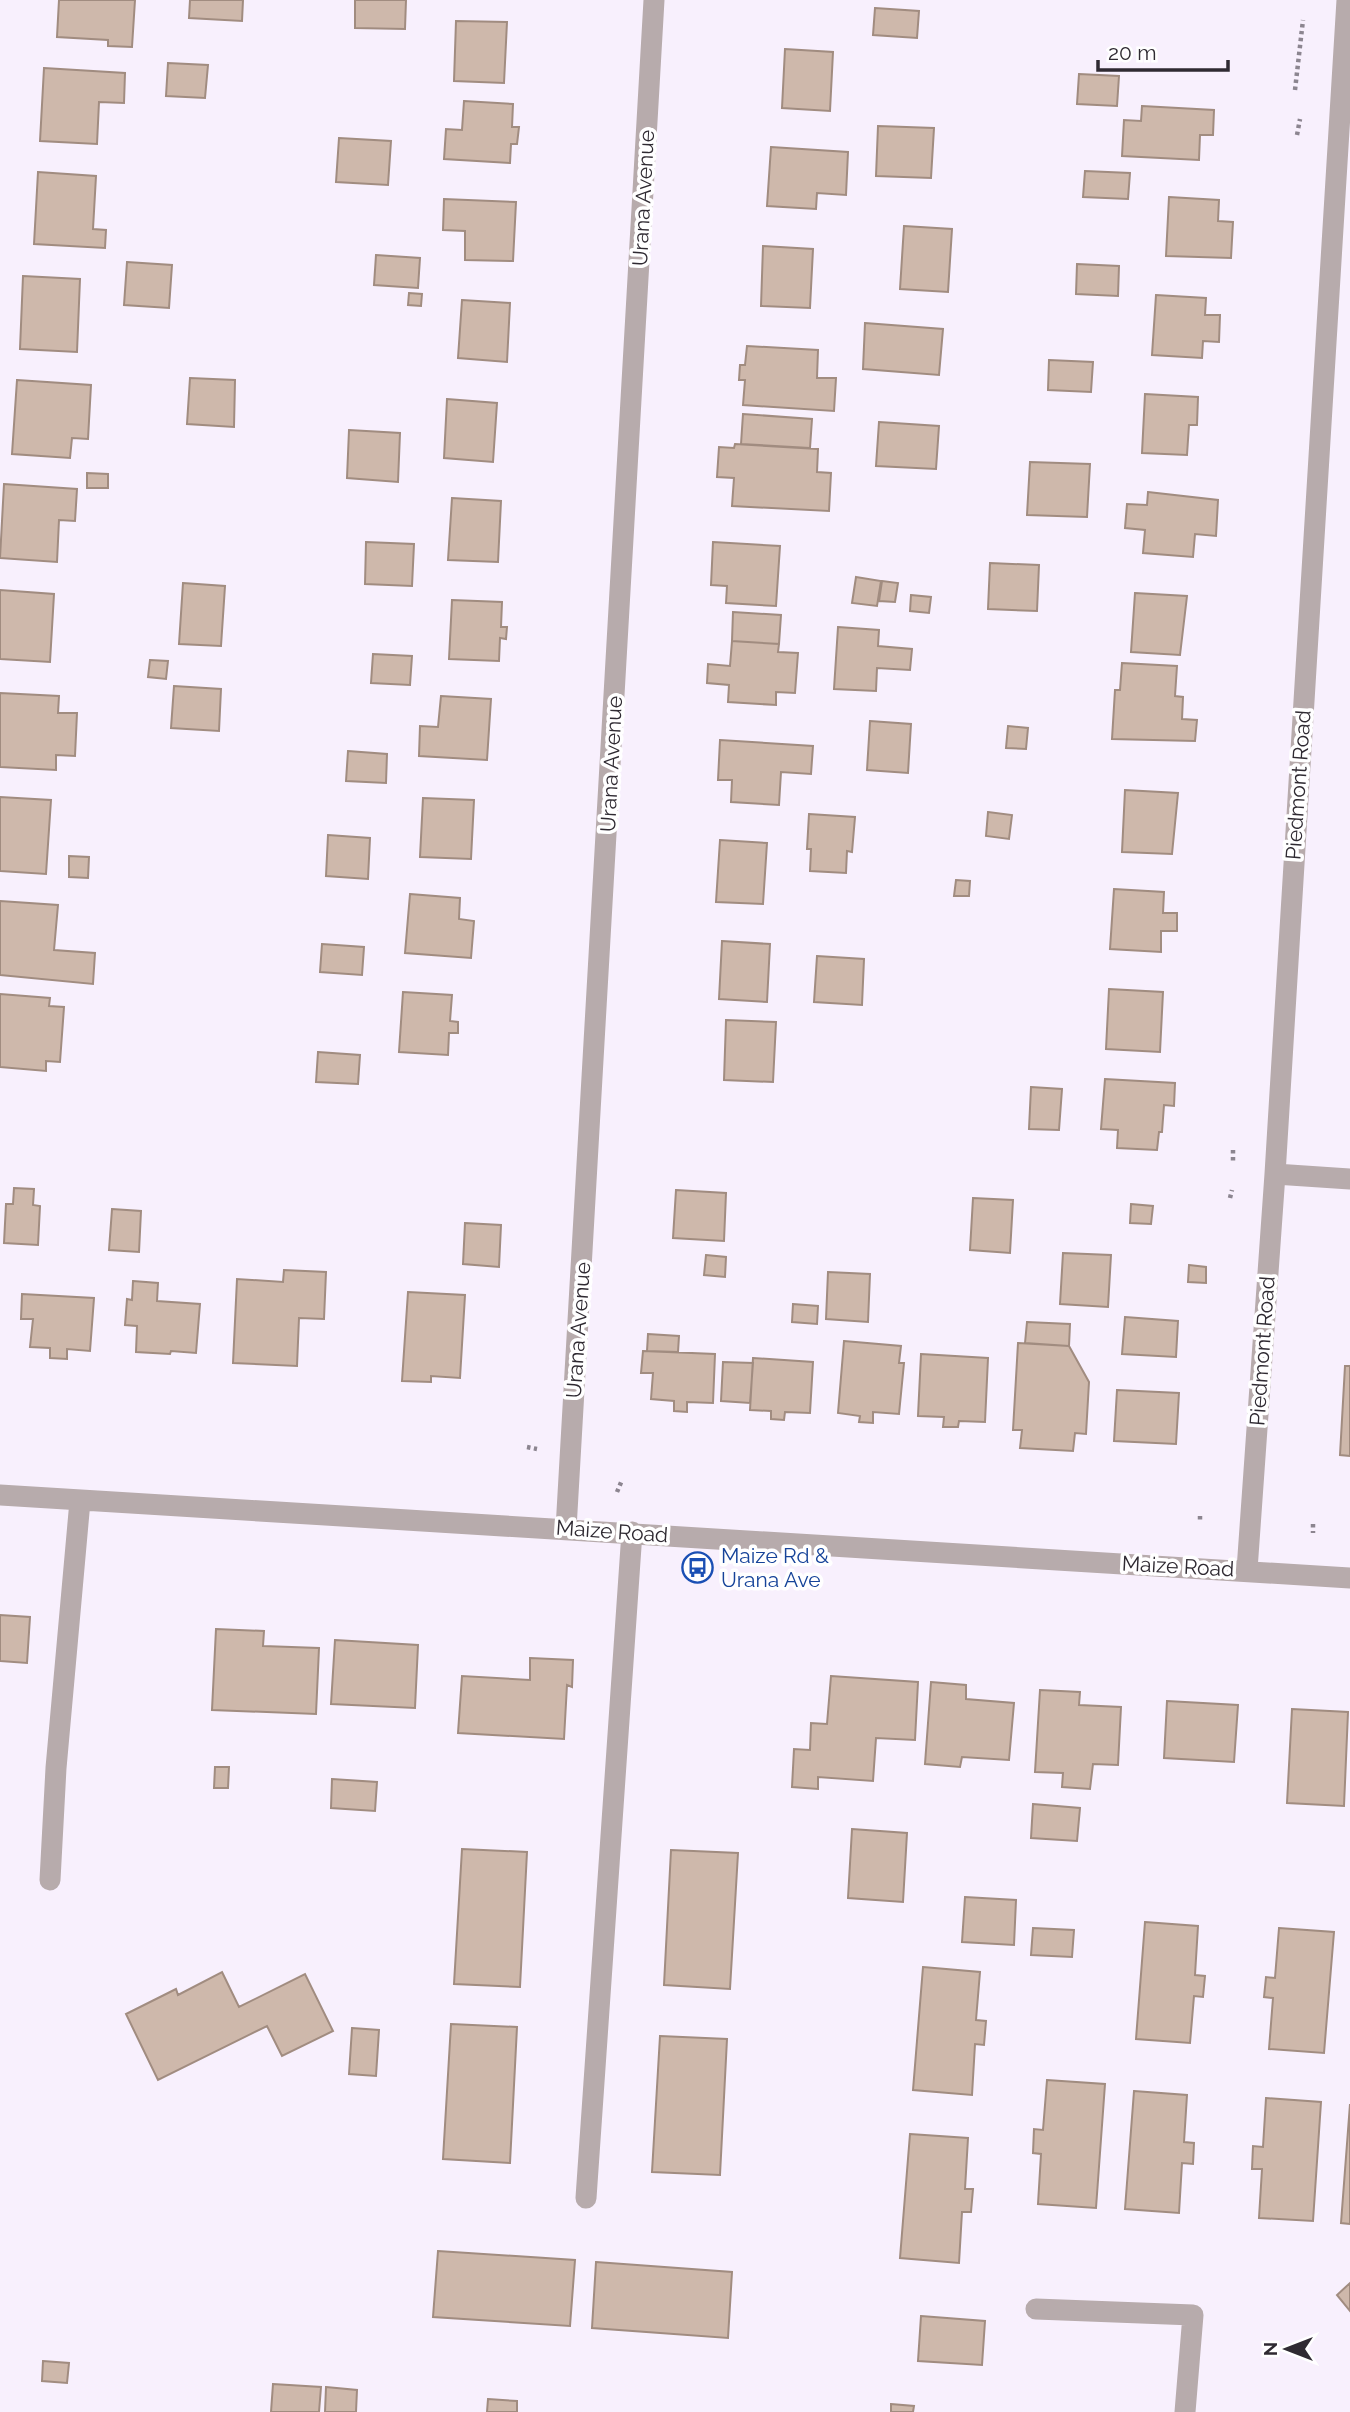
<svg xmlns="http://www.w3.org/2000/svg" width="1350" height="2412" font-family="Raleway,sans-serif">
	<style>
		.building { fill: #ceb8ab; stroke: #a18c80; stroke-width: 2 }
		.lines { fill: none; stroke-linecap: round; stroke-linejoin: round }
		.path { stroke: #8c8590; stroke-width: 4.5; stroke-dasharray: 3.5 3.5; stroke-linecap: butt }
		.minor { stroke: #b7abac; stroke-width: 21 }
		.labels { text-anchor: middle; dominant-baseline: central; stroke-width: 7; stroke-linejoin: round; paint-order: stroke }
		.street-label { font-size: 21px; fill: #2f2a32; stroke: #fff }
		.transit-label { font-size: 21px; fill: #164399; stroke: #fff; text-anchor: start }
	</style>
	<rect width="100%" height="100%" fill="#f8f0fd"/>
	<path class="building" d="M59,0H135L132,47L108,46V40L57,37Z
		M190,0H243L242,21L189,18Z
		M355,0H406L405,29L355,28Z
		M875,8L919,11L917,38L873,35Z
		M456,21L507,22L504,83L454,81Z
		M785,49L833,52L830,111L782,108Z
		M168,63L208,65L205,98L166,96Z
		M44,68L125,73L124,103L99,102L97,144L40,141Z
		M1079,74L1119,76L1117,106L1077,104Z
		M464,101L513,104L512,127H519L517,144H511L510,163L444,159L446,129L462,130Z
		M1142,106L1214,110L1213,135H1200L1199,160L1122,156L1124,120L1141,121Z
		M878,126L934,128L931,178L876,176Z
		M339,138L391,141L388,185L336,182Z
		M771,147L848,152L846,195L817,193L816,209L767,206Z
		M1085,171L1130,173L1128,199L1083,197Z
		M38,172L96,176L93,229L106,230L105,248L34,244Z
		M1169,197L1219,200L1218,221L1233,222L1231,258L1166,256Z
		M444,199L516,202L513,261L465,260V231L443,230Z
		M904,226L952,229L948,292L900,289Z
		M763,246L813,249L810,308L761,306Z
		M376,255L420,258L418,288L374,285Z
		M127,262L172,265L169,308L124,305Z
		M1077,264L1119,266L1118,296L1076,294Z
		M23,276L80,279L77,352L20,349Z
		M409,293L422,294L421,306L408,305Z
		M1156,295L1206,298L1205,315H1220L1219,342L1203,341L1202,358L1152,355Z
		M462,300L510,303L507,362L458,358Z
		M865,323L943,329L939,375L863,369Z
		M747,346L818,350L817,378H836L834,411L743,405L745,380H739L740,365H745Z
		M1049,360L1093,362L1091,392L1048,390Z
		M190,378L235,380L234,427L187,424Z
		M17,380L91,385L88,439L72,438L70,458L12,454Z
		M1145,394L1198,397L1197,425H1189L1187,455L1142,453Z
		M447,399L497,403L493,462L444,458Z
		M743,414L812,419L810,448L741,444Z
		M879,422L939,426L936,469L876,466Z
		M349,430L400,433L398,482L347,478Z
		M735,444L818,449L817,472L831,473L829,511L732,506L734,478L717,477L719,447L734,448Z
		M1030,462L1090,464L1087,517L1027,515Z
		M87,473L108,474V488H87Z
		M4,484L77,489L75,521L59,520L57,562L0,558Z
		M1148,492L1218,500L1216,536L1195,534L1193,557L1143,553L1145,530L1125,528L1127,504L1147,505Z
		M452,498L501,501L498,562L448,560Z
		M366,542L414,544L412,586L365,584Z
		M713,542L780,546L776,606L726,603L727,586L711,585Z
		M990,563L1039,565L1037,611L988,609Z
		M856,577L881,581L877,606L852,603Z
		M882,581L898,583L895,602L879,601Z
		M183,583L225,586L221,646L179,644Z
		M0,590L54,594L50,662L0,659Z
		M1135,593L1187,596L1180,655L1131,652Z
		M911,595L931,597L929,613L910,611Z
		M452,600L502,602L501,627H507L506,639L500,638L499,661L449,659Z
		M733,612L781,615L779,644L732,641Z
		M838,627L879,630L878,646L912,649L910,670L877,668L876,691L834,689Z
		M732,641L779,644L778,652L798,653L795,693L776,692V705L728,702L729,685L707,683L708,664L730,666Z
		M373,654L412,656L410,685L371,683Z
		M150,660L168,661L166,679L148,677Z
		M1122,663L1177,666L1175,696L1183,697L1182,719L1197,720L1195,741L1112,739L1115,690H1120Z
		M174,686L221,689L219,731L171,728Z
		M0,693L59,696L58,713H77L75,756L56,755V770L0,767Z
		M441,696L491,699L487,760L419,756L420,726L438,727Z
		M870,721L911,724L908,773L867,770Z
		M1008,726L1028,728L1026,749L1006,748Z
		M720,740L813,746L811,774L781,772L779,805L731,802L732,780H718Z
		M348,751L387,754L386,783L346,781Z
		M1125,790L1178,793L1172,854L1122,852Z
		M0,797L51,800L46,874L0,871Z
		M423,798L474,800L471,859L420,857Z
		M988,812L1012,815L1009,839L986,836Z
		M809,814L855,817L852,852L847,851L846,873L810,871L811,849H807Z
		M328,835L370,838L368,879L326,876Z
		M720,840L767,843L763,904L716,902Z
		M69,856L89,857L88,878L69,877Z
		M956,880L970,881L969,896H954Z
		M1114,889L1164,892L1163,913H1177V931H1161V952L1110,949Z
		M410,894L460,898L459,919L474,921L471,958L405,953Z
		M0,901L58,905L54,950L95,953L93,984L0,975Z
		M722,941L770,944L767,1002L719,999Z
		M322,944L364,947L362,975L320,972Z
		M817,956L864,959L862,1005L814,1002Z
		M1109,989L1163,992L1160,1052L1106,1049Z
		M403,992L452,995L450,1021L458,1022V1033H449L448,1055L399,1052Z
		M0,994L50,998L49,1006L64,1007L60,1062L46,1061V1071L0,1067Z
		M726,1020L776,1022L773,1082L724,1080Z
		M318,1052L360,1055L358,1084L316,1082Z
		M1105,1079L1175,1083L1174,1106L1164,1105L1162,1132H1159L1157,1150L1117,1148L1118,1130L1101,1129Z
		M1031,1087L1062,1089L1059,1130L1029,1129Z
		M14,1188L34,1189L33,1205L40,1206L38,1245L4,1243L6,1204H13Z
		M676,1190L726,1193L724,1241L673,1238Z
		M973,1198L1013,1200L1010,1253L970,1250Z
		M1131,1204L1153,1206L1151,1224L1130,1223Z
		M112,1209L141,1211L139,1252L109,1250Z
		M465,1223L501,1225L499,1267L463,1264Z
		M1063,1253L1111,1255L1108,1307L1060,1304Z
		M706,1255L726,1257L725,1277L704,1275Z
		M1189,1265L1206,1267V1283L1188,1282Z
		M284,1270L326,1272L324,1319L299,1318L297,1366L233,1363L237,1279L283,1282Z
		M828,1272L870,1274L868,1322L826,1319Z
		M133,1281L158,1283L157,1301L200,1304L196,1353L171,1351L170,1354L136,1352L137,1326L125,1325L127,1299L132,1300Z
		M408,1292L465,1295L460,1378L431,1376V1382L402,1381Z
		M22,1294L94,1298L90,1351L67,1349V1359L50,1358V1348L30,1347L33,1319H21Z
		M793,1304L818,1306L817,1324L792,1322Z
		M1125,1317L1178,1321L1176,1357L1122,1354Z
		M1027,1322L1070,1324L1069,1346L1025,1343Z
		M648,1334L679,1336L678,1352L647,1351Z
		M844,1341L901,1346L899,1363H904L899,1414L873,1412V1423L859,1422L860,1416L838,1413Z
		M1018,1343L1069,1346L1089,1382L1086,1434L1075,1433L1073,1451L1020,1448L1022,1430H1013Z
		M643,1351L715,1354L713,1403L687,1402V1412L674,1411V1401L651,1399L653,1373H641Z
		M921,1354L988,1358L985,1422L959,1421L958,1427H943L944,1417L918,1416Z
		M753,1358L813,1362L810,1413L785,1412L784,1420L771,1419V1411L750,1410Z
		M723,1362L753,1363L750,1403L721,1401Z
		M1345,1366H1350V1456L1340,1455Z
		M1117,1390L1179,1393L1176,1444L1114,1441Z
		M0,1615L30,1617L27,1663L0,1661Z
		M216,1629L264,1631L263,1646L319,1648L316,1714L212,1710Z
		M335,1640L418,1645L415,1708L331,1704Z
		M530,1658L573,1660L572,1687L567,1685L564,1739L458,1733L462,1676L530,1680Z
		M831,1676L918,1682L915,1740L876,1738L873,1781L818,1777V1789L792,1787L794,1749L810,1750L811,1723L827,1724Z
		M931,1682L966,1685V1699L1014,1703L1009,1760L962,1757L960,1767L925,1764Z
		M1040,1690L1080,1692L1079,1705L1121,1707L1118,1765L1093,1764L1090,1789L1062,1787L1063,1773L1035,1772Z
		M1167,1701L1238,1705L1234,1762L1164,1758Z
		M1292,1709L1348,1712L1344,1806L1287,1803Z
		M215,1767H229L228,1788H214Z
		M332,1779L377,1782L375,1811L331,1808Z
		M1033,1804L1080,1808L1077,1841L1031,1838Z
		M852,1829L907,1833L903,1902L848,1898Z
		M462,1849L527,1852L520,1987L454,1984Z
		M671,1850L738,1853L730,1989L664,1985Z
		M965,1897L1016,1900L1014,1945L962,1942Z
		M1145,1922L1198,1926L1195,1975L1205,1976L1203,1997L1194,1996L1190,2043L1136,2039Z
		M1033,1928L1074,1930L1072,1957L1031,1955Z
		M1279,1928L1334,1932L1324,2053L1269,2049L1273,1998L1264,1997L1266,1977L1275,1978Z
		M923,1967L980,1972L976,2020L986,2021L984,2045L975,2044L972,2095L913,2090Z
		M222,1972L239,2007L305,1974L333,2031L282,2056L267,2026L158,2080L126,2014L176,1989L178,1995Z
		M451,2024L517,2027L510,2163L443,2159Z
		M352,2028L379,2030L376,2076L349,2074Z
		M660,2036L727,2039L720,2175L652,2172Z
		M1047,2080L1105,2084L1096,2208L1038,2204L1041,2154L1033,2153L1034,2129L1043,2130Z
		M1134,2091L1187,2095L1184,2142L1194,2143L1193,2164L1182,2163L1179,2213L1125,2209Z
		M1266,2098L1321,2102L1313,2221L1259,2218L1262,2169H1252L1253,2146L1263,2147Z
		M1350,2104V2224L1341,2223Z
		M910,2134L968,2138L965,2189H973L971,2212H962L959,2263L900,2258Z
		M438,2251L575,2260L570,2326L433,2317Z
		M596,2262L732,2272L728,2338L592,2328Z
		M1350,2283V2311L1337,2295Z
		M921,2316L985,2321L982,2365L918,2361Z
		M43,2361L69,2363L67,2383L42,2381Z
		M273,2384L321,2387L319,2412H271Z
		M326,2387L357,2390L356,2412H325Z
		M488,2399L517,2401V2412H487Z
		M891,2404L914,2406L913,2412H891Z"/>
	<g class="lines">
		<path class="path" d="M1295,90L1303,20
			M1297,135L1300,119
			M1233,1150V1163
			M1230,1198L1232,1190
			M527,1447L537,1449
			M617,1492L622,1480
			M1200,1516V1522
			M1313,1524V1533"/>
		<path class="minor" d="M1275,1174L1350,1179
			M0,1495L1350,1578
			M566,1529L654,0
			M1247,1570L1275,1174L1347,0
			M50,1880L56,1768L80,1501
			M586,2198L632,1532
			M1036,2309L1193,2315L1185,2412"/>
	</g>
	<defs>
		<symbol id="bus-ring" viewBox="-11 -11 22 22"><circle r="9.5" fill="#fff" stroke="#1a4fb4" stroke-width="1.5"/><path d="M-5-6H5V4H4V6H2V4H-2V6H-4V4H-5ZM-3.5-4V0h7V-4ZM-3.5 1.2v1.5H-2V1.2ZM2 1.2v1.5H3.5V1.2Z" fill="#1a4fb4"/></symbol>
	</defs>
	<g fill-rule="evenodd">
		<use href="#bus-ring" x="680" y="1550" width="35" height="35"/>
	</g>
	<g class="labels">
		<g class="street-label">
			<text transform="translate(643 198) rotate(-87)">Urana Avenue</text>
			<text transform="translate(611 764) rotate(-87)">Urana Avenue</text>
			<text transform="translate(1298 785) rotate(-86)">Piedmont Road</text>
			<text transform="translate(578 1330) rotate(-86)">Urana Avenue</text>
			<text transform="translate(1262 1351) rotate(-86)">Piedmont Road</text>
			<text transform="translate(612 1531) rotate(4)">Maize Road</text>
			<text transform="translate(1178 1566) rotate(3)">Maize Road</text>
		</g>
		<g class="transit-label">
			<text x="721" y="1555">Maize Rd &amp;<tspan x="721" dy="24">Urana Ave</tspan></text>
		</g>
	</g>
	<g transform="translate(1287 2349) rotate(270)" stroke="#ffffff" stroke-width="5" paint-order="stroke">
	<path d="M0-5L12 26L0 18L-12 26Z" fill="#2f2a32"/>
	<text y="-10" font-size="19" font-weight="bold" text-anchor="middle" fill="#2f2a32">N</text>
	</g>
	<path d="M1098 60v10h130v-10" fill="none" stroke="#2f2a32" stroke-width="3.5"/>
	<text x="1108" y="60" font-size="21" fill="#2f2a32" stroke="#ffffff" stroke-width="5" paint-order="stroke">20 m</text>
</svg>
